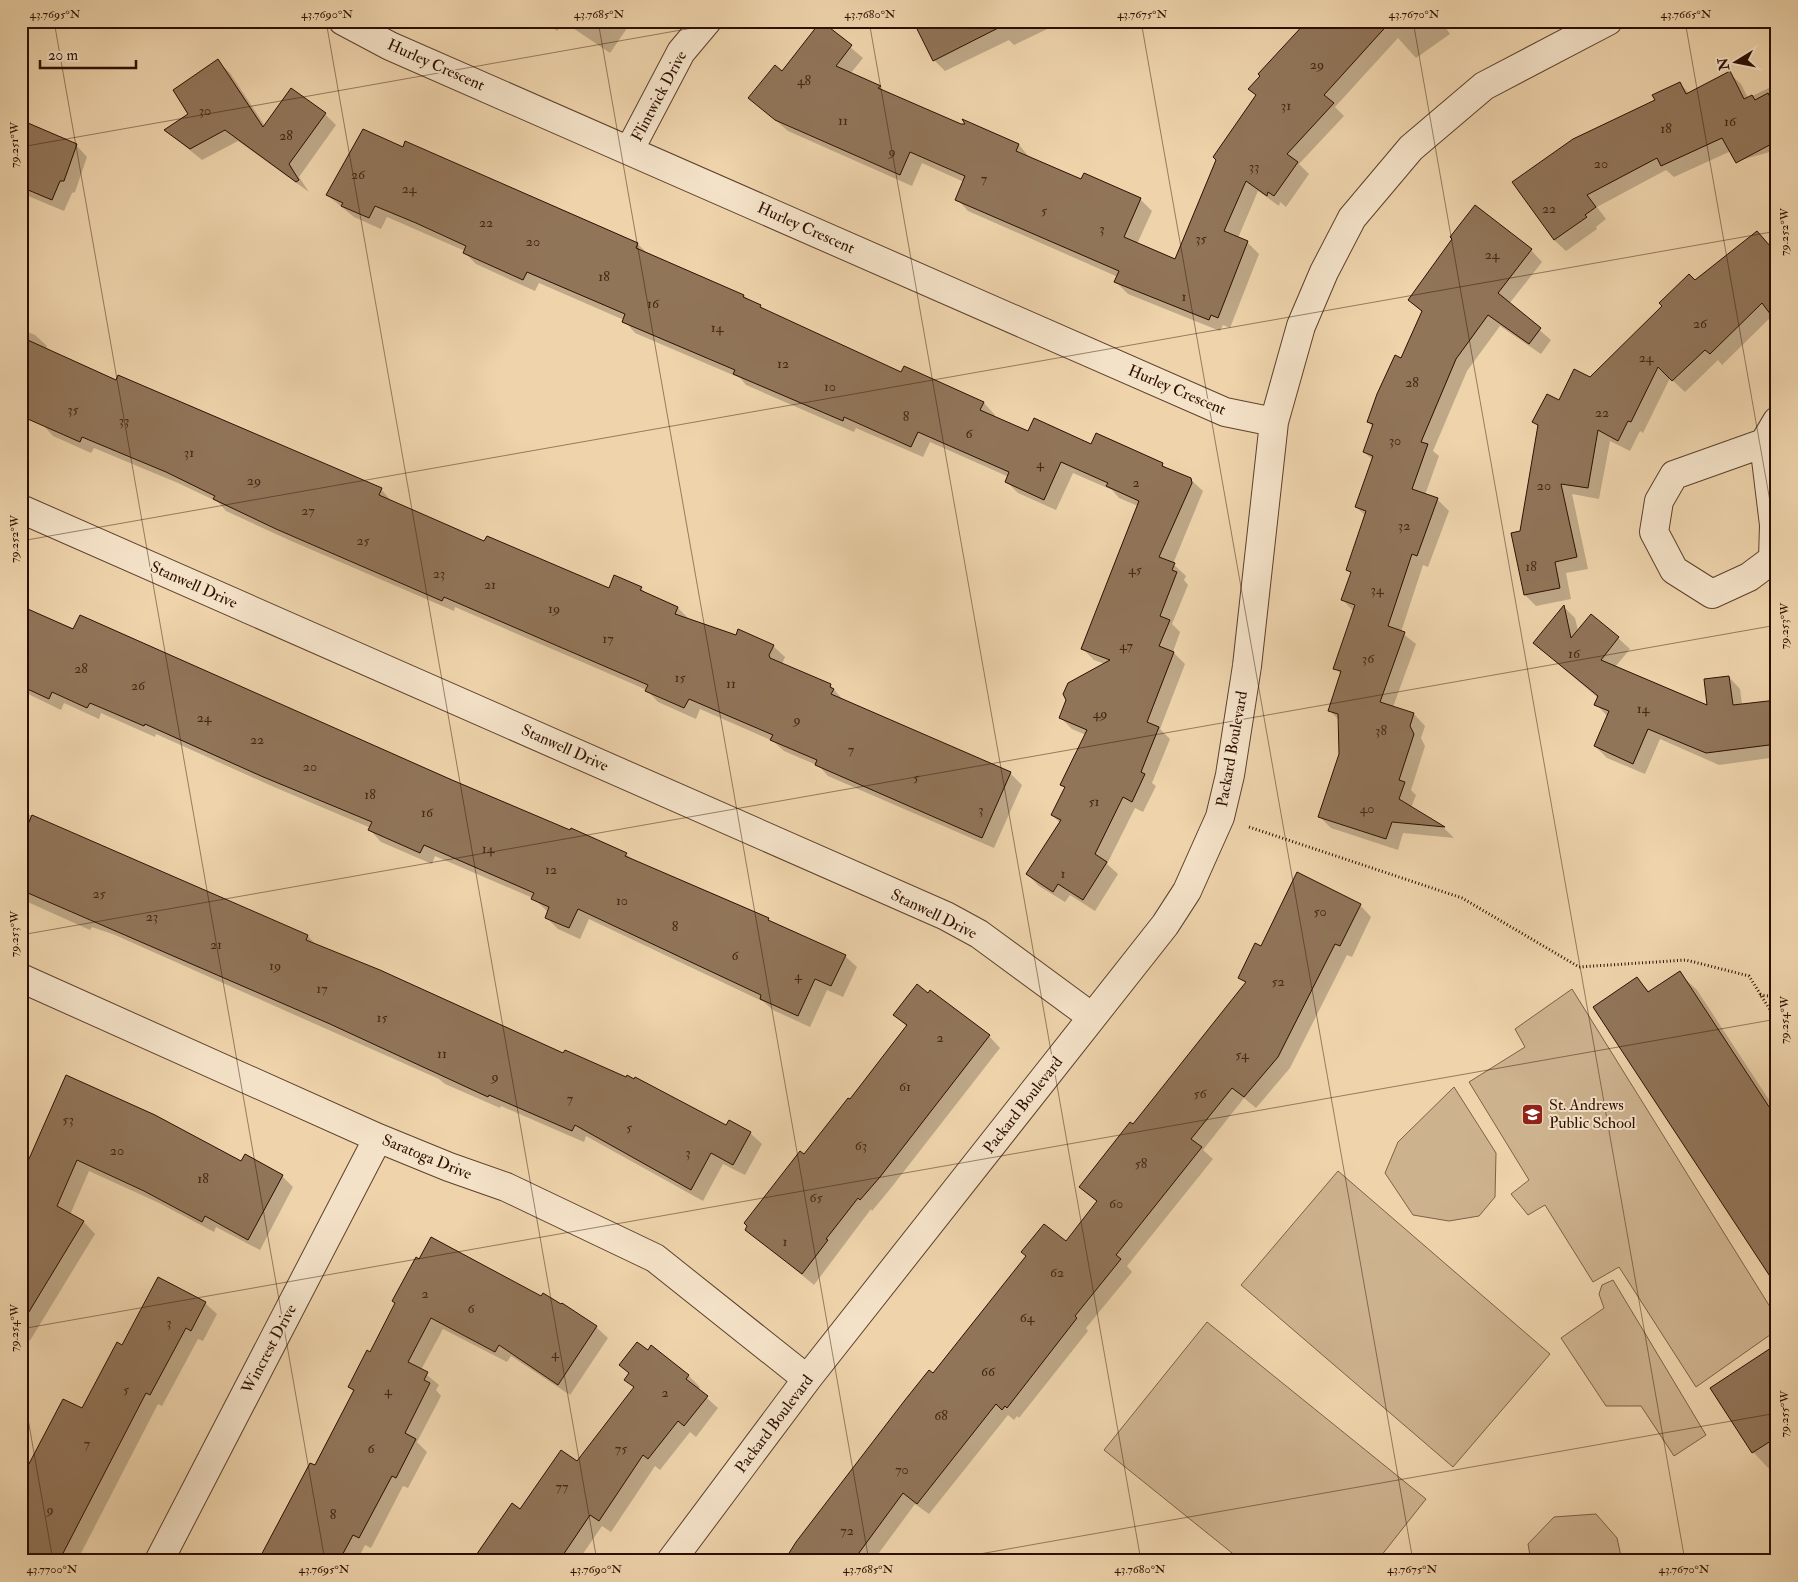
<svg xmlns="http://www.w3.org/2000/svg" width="1798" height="1582" font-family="'IM FELL Double Pica',serif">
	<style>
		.park { fill: #cdb28e; stroke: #7d6047 }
		.shadow { fill: #0003 }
		.building { fill: #917559; stroke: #2d0f00 }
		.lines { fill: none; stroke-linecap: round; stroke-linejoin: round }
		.minor-casing { stroke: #5d402b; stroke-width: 30 }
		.path { stroke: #2d0f00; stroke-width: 3; stroke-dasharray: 1 2.5; stroke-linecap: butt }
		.minor { stroke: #f4e2c8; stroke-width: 28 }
		.ticks { fill: none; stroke: #2d0f00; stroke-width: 1; stroke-opacity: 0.45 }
		.labels { text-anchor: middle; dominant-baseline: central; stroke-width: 4; stroke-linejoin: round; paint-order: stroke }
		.number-label { font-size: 14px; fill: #462816 }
		.street-label { font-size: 16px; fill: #2d0f00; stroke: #f4e2c8 }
		.poi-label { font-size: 16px; fill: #2d0f00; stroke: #f4e2c8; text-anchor: start }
		.neatline { fill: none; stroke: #2d0f00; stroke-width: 2 }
		.ticks-label { font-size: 12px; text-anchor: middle; fill: #2d0f00 }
	</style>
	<rect width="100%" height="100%" fill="#eed3ab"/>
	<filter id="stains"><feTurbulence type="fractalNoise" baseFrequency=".004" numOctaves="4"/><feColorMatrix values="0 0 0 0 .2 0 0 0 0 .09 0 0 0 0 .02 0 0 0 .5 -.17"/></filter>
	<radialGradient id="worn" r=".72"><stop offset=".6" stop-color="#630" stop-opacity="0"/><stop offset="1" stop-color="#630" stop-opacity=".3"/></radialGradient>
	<path class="park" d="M1572,989L1777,1318V1330L1696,1387L1619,1267L1593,1282L1545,1205L1528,1215L1511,1194L1529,1180L1469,1082L1525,1047L1515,1029Z
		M1454,1087L1496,1153L1495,1197L1479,1216L1449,1221L1413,1215L1385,1173L1398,1142Z
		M1338,1171L1550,1354L1453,1467L1241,1285Z
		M1613,1280L1706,1435L1674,1456L1641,1406H1606L1561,1338L1604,1308L1599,1294L1602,1285Z
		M1207,1322L1426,1499L1377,1561H1242L1104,1450Z
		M1596,1514L1617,1538L1622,1561H1531L1528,1544L1554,1517Z"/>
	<path class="shadow" d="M544,21H632L610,53L564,22L557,31Z
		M914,21H1064L1014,45L1009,40L945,71L934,60Z
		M1309,21H1452L1444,25L1450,34L1416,58L1398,38L1335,107L1344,116L1299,164L1309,174L1286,207L1280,202L1279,206L1258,191L1238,238L1247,242L1259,254L1230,328L1223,325L1220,331L1128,294L1116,282L1118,277L968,211L957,199L964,182L922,163L912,186L788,131L750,98L782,72L822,23L863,58L850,74L880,87L885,93L960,125L967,126L965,121L1019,145L1030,158L1082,180L1140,199L1152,211L1137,244L1175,261Z
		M218,61L230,73L265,126L325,114L336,125L299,177L309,192L238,141L202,160L166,131L190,115Z
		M1729,73L1741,84L1748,98L1777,84V150L1741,160L1731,151L1674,177L1666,170L1597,207L1606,219L1596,227L1597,229L1566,251L1554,240L1513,182L1657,101L1680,84L1689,93Z
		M21,117L36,128L76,145L87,157L75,192L72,193L64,211L21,193Z
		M404,148L638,244L648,254L744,296L766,311L902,374L905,367L984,403L995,415L994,418L1029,433L1092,445L1162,464L1168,470L1191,480L1203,491L1173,564L1186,576L1184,580L1188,585L1172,624L1180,632L1173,652L1185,664L1160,729L1170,739L1152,783L1156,786L1143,812L1135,808L1107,864L1118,874L1095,911L1070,895L1065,902L1039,886L1027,874L1060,823L1052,815L1065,788L1062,784L1086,735L1072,729L1061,718L1105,664L1094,660L1082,648L1138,506L1119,498L1112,490L1073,473L1056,510L1018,493L1007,482L1009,477L930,442L923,457L856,428L854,432L746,385L740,378L635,333L624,320L539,283L535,291L476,264L465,253V251L387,217L381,229L354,217L327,195Z
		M1757,232L1777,254V319L1773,315L1722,365L1718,360L1685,392L1670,378L1643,433L1640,431L1630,451L1610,441L1599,499L1572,494L1588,569L1566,573L1571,599L1536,606L1525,595L1521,533L1539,427L1534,422L1591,378L1695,281Z
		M1531,250L1542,262L1509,304L1551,340L1541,354L1500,326L1467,371L1433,451L1439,456L1425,495L1437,499L1449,511L1428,567L1423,565L1401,632L1416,644L1393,707L1414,714L1425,726L1421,738L1425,746L1411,790L1416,795L1411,808L1444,828L1454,838L1403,833L1398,850L1331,828L1319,816L1340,754V721L1329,710L1341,674L1335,668L1354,612L1343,600L1352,574L1347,570L1366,516L1356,507L1373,460L1364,452L1373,427L1368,422L1402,360L1423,313L1410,300Z
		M21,329L35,335L47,346L46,349L117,382L381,489L392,502L485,542L609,590L641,588L648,595L678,608L689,619L737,637L773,646L785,657L782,664L830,685L844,701L1010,773L1022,785L994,848L828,776L819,766L784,751L773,741L700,709L696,719L658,702L647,690L455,607L454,611L289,540L226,511L218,502L178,483L94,448L91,453L53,436L42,424L21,411Z
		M21,607L626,854L633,860L845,956L857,967L843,997L827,990L810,1027L773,1010L764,1002L589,919L580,939L558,929L546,917L548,912L533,898L435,856L432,864L381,842L370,830L371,828L274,787L156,734L155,737L101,713L99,719L64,703L61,710L26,693L21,689Z
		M1564,607L1575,618L1578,631L1618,638L1630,649L1615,667L1709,707L1729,677L1740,689L1742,705L1777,701V757L1719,765L1660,739L1645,774L1607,758L1595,746L1608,717L1596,704L1598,698L1534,643Z
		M21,811L308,936L317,946L726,1127L750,1133L762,1144L745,1175L723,1164L703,1201L586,1136L584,1142L501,1106L500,1108L445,1084L439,1079L115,935L92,927L90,930L21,899Z
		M1360,905L1371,917L1352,957L1347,955L1290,1068L1256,1108L1244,1098L1203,1150L1213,1159L1127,1266L1132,1272L1086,1328L1088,1331L1019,1418L1017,1416L1014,1420L1008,1415L929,1514L915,1504L873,1561H786L933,1375L1066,1242L1098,1203L1080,1187L1133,1126L1246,983L1240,978L1262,947Z
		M1679,973L1697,990L1777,1112V1285L1637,979L1650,992Z
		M929,995L989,1036L1000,1048L891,1188L872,1211L871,1209L814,1285L746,1229L907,1027L895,1015Z
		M44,1148L242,1163L282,1176L293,1187L260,1250L216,1227L214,1232L157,1202L89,1171L70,1215L84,1222L95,1234L31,1339L21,1351V1187Z
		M205,1303L217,1314L203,1341L198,1339L162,1406L158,1404L77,1561H21L82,1410L123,1346Z
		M396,1303L596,1327L608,1338L570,1395L511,1356L507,1362L443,1329L421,1370L439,1385L436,1390L441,1396L417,1442L427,1452L408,1488L403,1486L371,1548L365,1545L357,1561H263L354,1392L349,1387L370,1353Z
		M1777,1346V1466L1770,1470L1753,1452Z
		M651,1347L689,1376L700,1387L698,1390L718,1408L696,1437L690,1432L660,1470L655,1466L611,1532L602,1526L578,1561H472L512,1504L521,1510L577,1463L634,1388L626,1380L630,1374L620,1365L648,1352Z
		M945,1557L949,1561H942Z"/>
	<path class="building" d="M821,21L852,45L836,66L881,86L878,88L961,124H965L962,119L1019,144L1016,151L1081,179L1084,173L1141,198L1124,237L1175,259L1216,160L1213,157L1256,95L1248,89L1260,76L1258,74L1307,21H1391L1324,95L1334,103L1287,154L1298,162L1274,196L1268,192L1267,196L1246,181L1224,231L1248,241L1218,318L1211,315L1209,320L1114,282L1119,271L955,200L965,176L910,152L900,175L775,120L748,98L775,65L782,71Z
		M913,21H1012L933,61Z
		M218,59L263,127L291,88L326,113L289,164L299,180L296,182L225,130L190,149L164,130L188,114L173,90Z
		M1730,71L1744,99L1752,95L1755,100L1768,93L1770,97L1777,95V141L1736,163L1722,138L1661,166L1657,158L1587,195L1596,207L1585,215L1587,217L1554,240L1512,182L1573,139L1655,100L1652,95L1680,82L1686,94Z
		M21,120L77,144L64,181H60L52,200L21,187Z
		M363,129L403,147L405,141L638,243L636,248L744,295L743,297L761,305L760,307L901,372L904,366L984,402L980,410L1028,431L1034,418L1091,444L1096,433L1163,463L1162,466L1191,478L1192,483L1159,557L1175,563L1172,570L1177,572L1160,616L1170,620L1159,646L1174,652L1147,722L1159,727L1141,772L1145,774L1132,802L1123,797L1095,854L1107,862L1083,900L1058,884L1053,892L1026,874L1061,820L1051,815L1065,787L1060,785L1087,730L1059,718L1066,700L1063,694L1068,683L1110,660L1081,649L1139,501L1106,486L1108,483L1061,462L1044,500L1005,482L1009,472L918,432L911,447L844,417L843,421L733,374L735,370L622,322L625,314L527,272L523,280L463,253L466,246L416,223L375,206L369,218L341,206L343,203L326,195Z
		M1475,205L1532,249L1498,293L1541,328L1529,344L1488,315L1456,359L1421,442L1428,444L1412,489L1438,498L1417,556L1412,554L1388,626L1405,632L1380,702L1414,713L1410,726L1414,734L1399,780L1405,782L1399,799L1445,827L1392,822L1386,839L1318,817L1339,754L1338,714L1328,711L1341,671L1333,669L1355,605L1341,600L1351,572L1346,570L1366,511L1355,507L1373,456L1363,452L1373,424L1367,422L1377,394L1395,355L1401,358L1422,311L1408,300L1452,239L1450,237Z
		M1757,231L1777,254V323L1762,303L1710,354L1705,350L1672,381L1658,367L1631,422L1628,421L1618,441L1598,430L1588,488L1561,484L1577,557L1555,562L1560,588L1524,595L1511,533L1520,531L1538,425L1532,422L1547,394L1559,400L1574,369L1590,377L1662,306L1659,303L1689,274L1695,280Z
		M21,337L116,380L118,375L382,488L379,495L484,541L487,536L609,588L614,575L642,587L640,590L678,607L675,614L736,635L738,629L774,645L769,655L770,658L831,684L830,687L834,689L831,694L1011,772L982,838L815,765L817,760L770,740L773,735L689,699L684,708L645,691L648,685L444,597L442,601L276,529L213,499L215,496L166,472L82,437L80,442L21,416Z
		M1564,605L1571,638L1591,614L1619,637L1601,660L1707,705L1704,679L1729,676L1733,705L1777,700V744L1706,753L1648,729L1633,764L1594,746L1609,711L1594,705L1598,696L1533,643Z
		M21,606L73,629L80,615L452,780L570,830L571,828L627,853L625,856L769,918L768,920L846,955L831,986L815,979L798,1016L760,999L761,995L578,909L569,928L545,918L549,907L531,899L534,893L424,845L420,853L368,830L372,822L261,776L145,724L144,726L90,703L87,708L52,692L49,699L21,686Z
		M32,815L308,935L306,940L380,970L563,1053L565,1050L626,1077L627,1075L634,1079L635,1077L726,1125L729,1120L751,1132L733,1165L711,1153L691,1190L575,1125L572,1131L489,1095L488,1097L330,1024L21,890V840Z
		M1297,872L1361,904L1340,946L1335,944L1278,1057L1244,1097L1232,1088L1191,1139L1202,1147L1116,1255L1121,1259L1075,1316L1077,1318L1007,1408L1005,1406L1002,1410L996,1404L917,1504L903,1493L853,1561H784L796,1542L905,1400L929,1370L933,1373L1026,1256L1021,1252L1044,1224L1066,1241L1097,1201L1079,1187L1130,1122L1133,1124L1246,982L1238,978L1255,943L1261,946Z
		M1680,971L1777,1119V1287L1593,1007L1637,977L1648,992Z
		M917,984L928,993L930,990L990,1035L880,1177L860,1200L858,1198L826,1239L828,1240L802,1274L745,1230L747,1226L744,1223L800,1151L804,1154L848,1098L850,1099L907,1025L893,1015Z
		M66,1075L155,1115L241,1161L245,1154L283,1175L248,1240L205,1216L202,1222L144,1191L77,1160L57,1206L84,1221L21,1325V1177Z
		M431,1237L541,1296L543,1293L561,1304L562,1303L597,1326L558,1385L499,1345L495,1352L431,1318L408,1362L428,1372L424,1380L430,1383L405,1433L416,1439L396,1478L392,1476L359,1538L353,1535L339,1561H258L310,1463L315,1465L354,1390L348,1387L367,1350L370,1352L395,1303L392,1301L416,1257L419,1259Z
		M158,1277L206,1302L191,1331L186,1328L150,1395L146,1393L59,1561H21V1479L63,1399L82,1408L117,1342L122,1345Z
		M637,1342L648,1350L651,1345L689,1375L686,1379L708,1396L684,1426L678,1421L648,1459L643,1455L599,1521L590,1515L559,1561H472L512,1503L520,1509L561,1450L577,1461L634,1387L624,1380L629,1373L619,1365Z
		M1777,1344V1437L1752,1453L1710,1388Z"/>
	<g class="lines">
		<defs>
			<path id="minor" d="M343,21L390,46L1225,412L1274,422
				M630,149L681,52L707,21
				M1764,443L1674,475L1659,501L1654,532L1674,570L1712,594L1749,577L1773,559L1774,525L1764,443L1777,421
				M21,509L946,916L979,934L1092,1017
				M21,978L378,1138L449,1167L506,1187L655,1258L807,1379
				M159,1561L378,1138
				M671,1561L807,1379L1165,925L1187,891L1220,817L1230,775L1247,666L1274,422L1301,326L1324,272L1352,218L1411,148L1484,86L1608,21"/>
		</defs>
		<use href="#minor" class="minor-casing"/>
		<path class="path" d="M1249,827L1462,898L1579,967L1686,960L1749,976L1777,1021
			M1760,995L1777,997"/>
		<use href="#minor" class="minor"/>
	</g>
	<path class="ticks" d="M54,21L325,1561M326,21L597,1561M598,21L869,1561M869,21L1141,1561M1141,21L1413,1561M1413,21L1685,1561M1685,21L1777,541M21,147L732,21M21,541L1777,231M21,935L1777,625M21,1329L1777,1019M21,1379L53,1561M940,1561L1777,1413"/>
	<defs>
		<symbol id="school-square" viewBox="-11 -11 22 22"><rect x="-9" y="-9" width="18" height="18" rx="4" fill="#8f2418" stroke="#f4e2c8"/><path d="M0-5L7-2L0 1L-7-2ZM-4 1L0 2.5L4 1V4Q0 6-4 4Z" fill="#fff"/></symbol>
	</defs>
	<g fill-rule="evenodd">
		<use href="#school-square" x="1520" y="1102" width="25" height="25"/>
	</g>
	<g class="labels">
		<g class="number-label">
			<text x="1317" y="64">29</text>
			<text x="804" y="80">48</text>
			<text x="1286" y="105">31</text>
			<text x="205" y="110">30</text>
			<text x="843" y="120">11</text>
			<text x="1730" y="121">16</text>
			<text x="1666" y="128">18</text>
			<text x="286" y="135">28</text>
			<text x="892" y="151">9</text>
			<text x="1601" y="163">20</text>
			<text x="1254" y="166">33</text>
			<text x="358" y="174">26</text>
			<text x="984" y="178">7</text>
			<text x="409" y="188">24</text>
			<text x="1549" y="208">22</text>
			<text x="1044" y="210">5</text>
			<text x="486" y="222">22</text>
			<text x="1102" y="228">3</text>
			<text x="1201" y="238">35</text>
			<text x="533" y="241">20</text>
			<text x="1492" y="254">24</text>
			<text x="604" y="276">18</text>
			<text x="1184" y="296">1</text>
			<text x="653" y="303">16</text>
			<text x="1700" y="323">26</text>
			<text x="717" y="327">14</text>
			<text x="1646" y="357">24</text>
			<text x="783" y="363">12</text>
			<text x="1412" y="382">28</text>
			<text x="830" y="386">10</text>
			<text x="73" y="409">35</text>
			<text x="1602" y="412">22</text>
			<text x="906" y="416">8</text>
			<text x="124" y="420">33</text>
			<text x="969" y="433">6</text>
			<text x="1395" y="440">30</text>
			<text x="189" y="452">31</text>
			<text x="1040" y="463">4</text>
			<text x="254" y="480">29</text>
			<text x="1136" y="482">2</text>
			<text x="1544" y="485">20</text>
			<text x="308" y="510">27</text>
			<text x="1404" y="525">32</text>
			<text x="363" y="540">25</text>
			<text x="1531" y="566">18</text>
			<text x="1135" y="569">45</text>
			<text x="439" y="573">23</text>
			<text x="490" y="584">21</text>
			<text x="1377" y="589">34</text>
			<text x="554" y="608">19</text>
			<text x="608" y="638">17</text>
			<text x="1126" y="645">47</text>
			<text x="1574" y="653">16</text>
			<text x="1368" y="658">36</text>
			<text x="81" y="668">28</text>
			<text x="680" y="677">15</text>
			<text x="731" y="683">11</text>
			<text x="138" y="685">26</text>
			<text x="1643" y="708">14</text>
			<text x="1100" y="713">49</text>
			<text x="204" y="717">24</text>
			<text x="797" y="719">9</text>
			<text x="1381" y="730">38</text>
			<text x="257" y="739">22</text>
			<text x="851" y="749">7</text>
			<text x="310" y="766">20</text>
			<text x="916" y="777">5</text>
			<text x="370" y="794">18</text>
			<text x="1094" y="801">51</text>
			<text x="1367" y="808">40</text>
			<text x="981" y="809">3</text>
			<text x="427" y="812">16</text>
			<text x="488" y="848">14</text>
			<text x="551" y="869">12</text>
			<text x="1063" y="873">1</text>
			<text x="99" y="893">25</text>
			<text x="622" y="900">10</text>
			<text x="1320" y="911">50</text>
			<text x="152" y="916">23</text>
			<text x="675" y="926">8</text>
			<text x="216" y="944">21</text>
			<text x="735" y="955">6</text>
			<text x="275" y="965">19</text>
			<text x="798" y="975">4</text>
			<text x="1278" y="981">52</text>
			<text x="322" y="988">17</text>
			<text x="382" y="1017">15</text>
			<text x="940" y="1037">2</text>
			<text x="442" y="1053">11</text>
			<text x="1242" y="1054">54</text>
			<text x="495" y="1076">9</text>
			<text x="905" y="1086">61</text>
			<text x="1200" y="1093">56</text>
			<text x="570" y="1098">7</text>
			<text x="68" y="1119">53</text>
			<text x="629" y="1127">5</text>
			<text x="861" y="1145">63</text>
			<text x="117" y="1150">20</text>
			<text x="688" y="1152">3</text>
			<text x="1141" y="1163">58</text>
			<text x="203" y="1178">18</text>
			<text x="816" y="1197">65</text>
			<text x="1116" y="1203">60</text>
			<text x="785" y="1241">1</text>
			<text x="1057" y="1272">62</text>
			<text x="425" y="1293">2</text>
			<text x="471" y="1308">6</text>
			<text x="1027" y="1317">64</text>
			<text x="169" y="1322">3</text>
			<text x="555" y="1353">4</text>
			<text x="988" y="1371">66</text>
			<text x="126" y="1389">5</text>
			<text x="388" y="1390">4</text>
			<text x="665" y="1392">2</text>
			<text x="941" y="1415">68</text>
			<text x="87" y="1443">7</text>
			<text x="371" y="1448">6</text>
			<text x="621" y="1448">75</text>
			<text x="902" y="1469">70</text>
			<text x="562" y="1486">77</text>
			<text x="50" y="1509">9</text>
			<text x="333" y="1514">8</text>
			<text x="847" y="1530">72</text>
		</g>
		<g class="street-label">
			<text transform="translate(436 65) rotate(24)">Hurley Crescent</text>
			<text transform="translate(659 96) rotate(-62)">Flintwick Drive</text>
			<text transform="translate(806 228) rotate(24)">Hurley Crescent</text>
			<text transform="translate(1177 390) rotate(23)">Hurley Crescent</text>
			<text transform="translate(194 585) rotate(24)">Stanwell Drive</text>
			<text transform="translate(565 748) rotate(24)">Stanwell Drive</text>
			<text transform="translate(1232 749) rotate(-80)">Packard Boulevard</text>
			<text transform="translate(934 914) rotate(26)">Stanwell Drive</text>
			<text transform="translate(1023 1105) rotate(-52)">Packard Boulevard</text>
			<text transform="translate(427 1157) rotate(22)">Saratoga Drive</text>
			<text transform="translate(269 1349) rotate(-62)">Wincrest Drive</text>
			<text transform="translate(774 1424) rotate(-53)">Packard Boulevard</text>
		</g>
		<g class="poi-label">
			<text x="1549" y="1105">St. Andrews<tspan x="1549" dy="18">Public School</tspan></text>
		</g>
	</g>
	<rect width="1798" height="1582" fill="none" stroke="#eed3ab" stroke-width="55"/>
	<g transform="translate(1736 62) rotate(260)" stroke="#f4e2c8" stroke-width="4" paint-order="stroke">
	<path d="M0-4L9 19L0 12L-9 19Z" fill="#2d0f00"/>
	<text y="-8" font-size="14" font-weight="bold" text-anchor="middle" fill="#2d0f00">N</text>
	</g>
	<path d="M40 60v8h96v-8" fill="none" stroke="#2d0f00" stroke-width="2.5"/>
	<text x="48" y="60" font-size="15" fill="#2d0f00" stroke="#f4e2c8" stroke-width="4" paint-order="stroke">20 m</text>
	<rect x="28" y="28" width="1742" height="1526" class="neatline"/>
	<g class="ticks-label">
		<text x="55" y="18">43.7695°N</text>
		<text x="327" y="18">43.7690°N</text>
		<text x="599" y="18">43.7685°N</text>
		<text x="870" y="18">43.7680°N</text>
		<text x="1142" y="18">43.7675°N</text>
		<text x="1414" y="18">43.7670°N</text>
		<text x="1686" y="18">43.7665°N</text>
		<text transform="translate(14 145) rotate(-90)" y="4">79.251°W</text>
		<text transform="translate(1784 232) rotate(-90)" y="4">79.252°W</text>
		<text transform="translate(14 539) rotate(-90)" y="4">79.252°W</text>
		<text transform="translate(1784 626) rotate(-90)" y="4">79.253°W</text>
		<text transform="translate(14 934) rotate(-90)" y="4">79.253°W</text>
		<text transform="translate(1784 1020) rotate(-90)" y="4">79.254°W</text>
		<text transform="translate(14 1328) rotate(-90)" y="4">79.254°W</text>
		<text transform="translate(1784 1414) rotate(-90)" y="4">79.255°W</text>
		<text x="52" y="1573">43.7700°N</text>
		<text x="324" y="1573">43.7695°N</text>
		<text x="596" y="1573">43.7690°N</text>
		<text x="868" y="1573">43.7685°N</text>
		<text x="1140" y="1573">43.7680°N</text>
		<text x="1412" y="1573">43.7675°N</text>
		<text x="1684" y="1573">43.7670°N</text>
	</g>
	<rect width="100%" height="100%" filter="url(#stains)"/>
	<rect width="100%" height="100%" fill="url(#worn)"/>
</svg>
